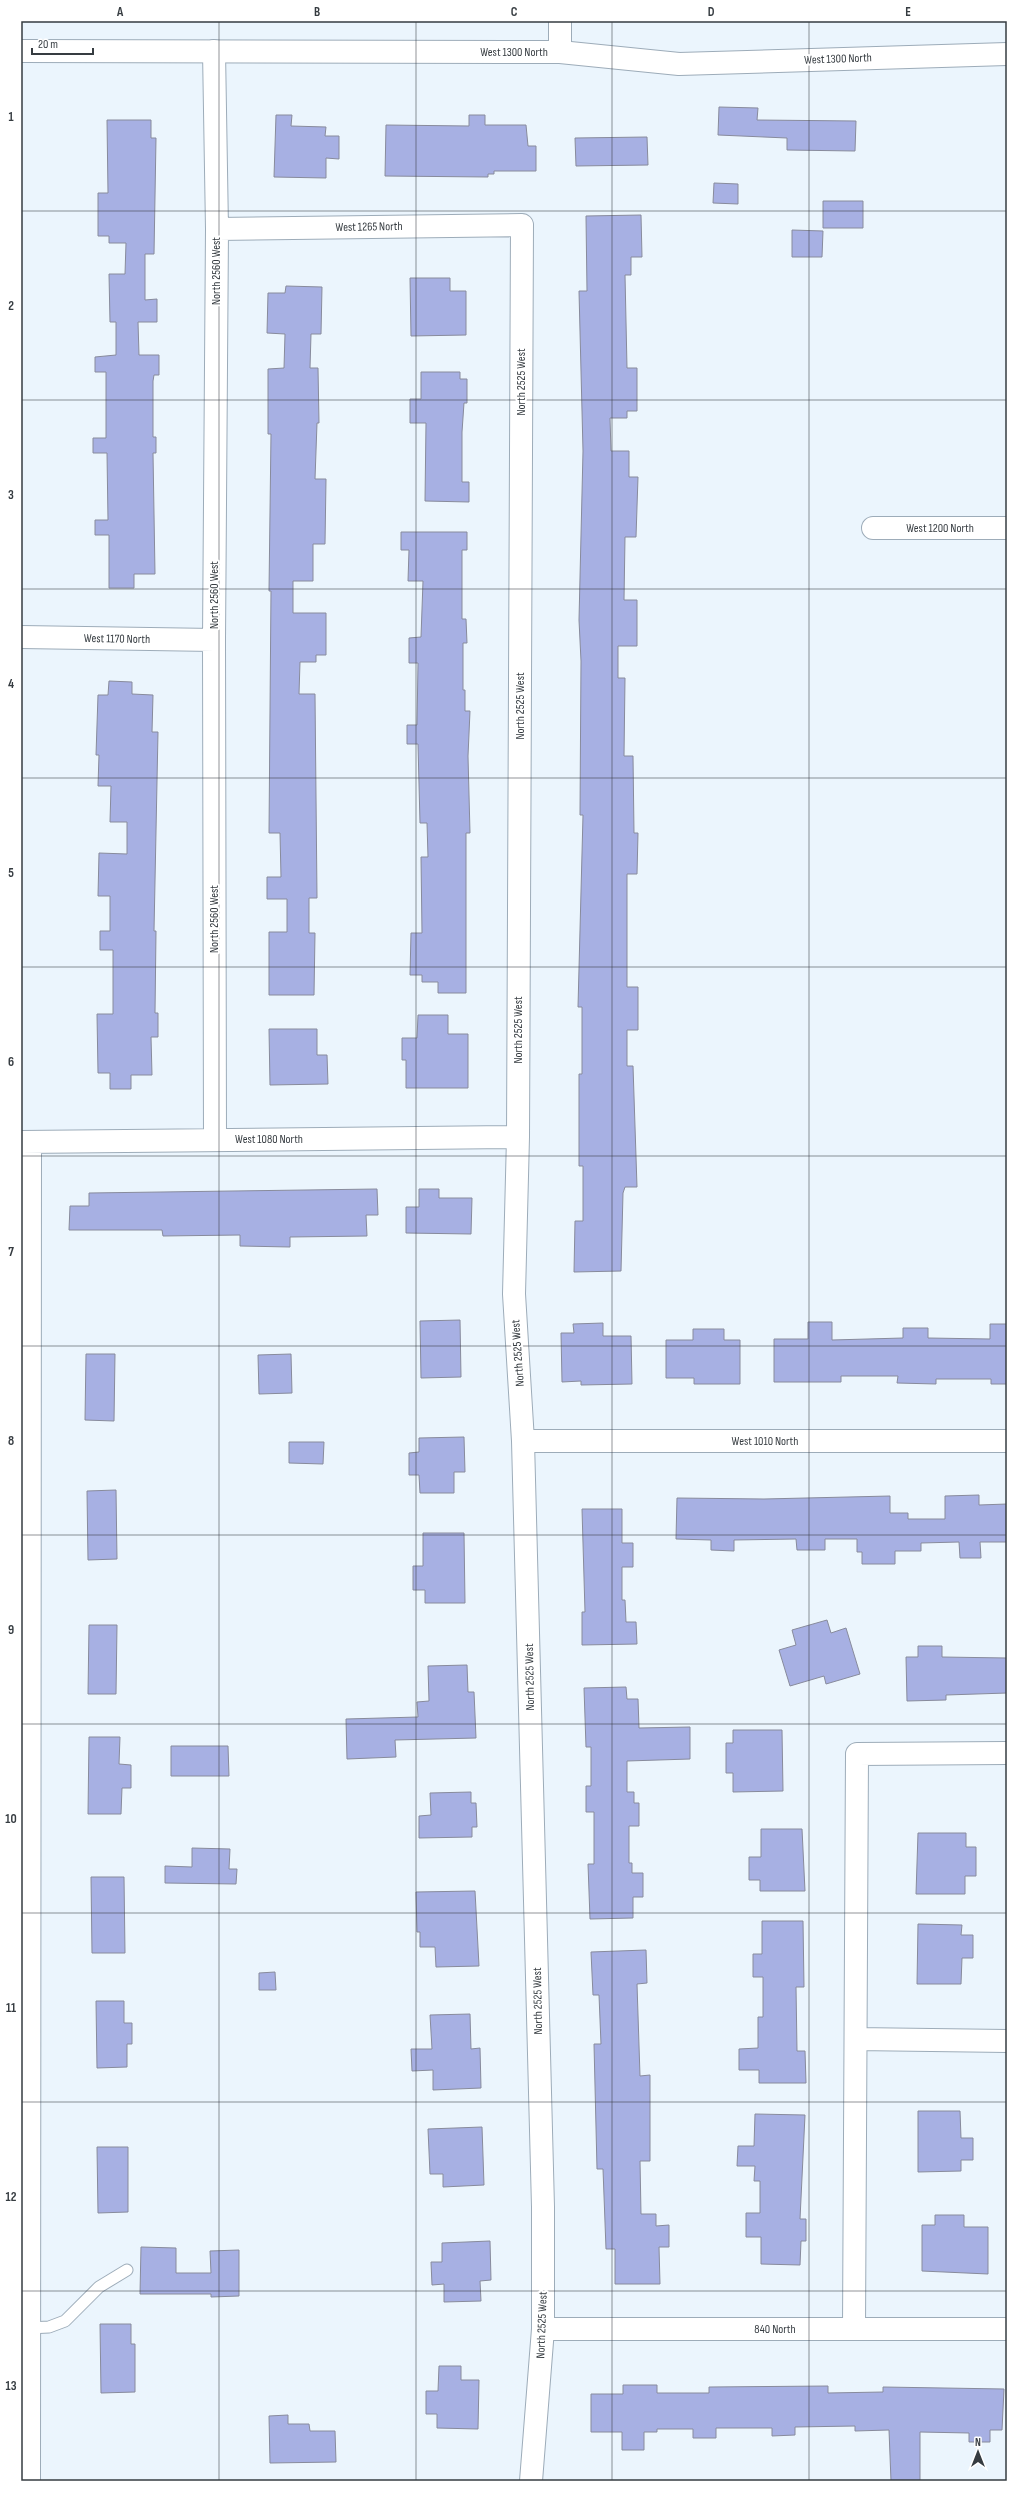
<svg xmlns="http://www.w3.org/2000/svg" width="1028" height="2502" font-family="'Sofia Sans Condensed',sans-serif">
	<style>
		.building { fill: #a7b0e3; stroke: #888b9c }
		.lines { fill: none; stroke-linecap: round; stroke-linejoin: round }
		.service-casing { stroke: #9dacb9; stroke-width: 13 }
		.minor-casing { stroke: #9dacb9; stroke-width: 24 }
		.tertiary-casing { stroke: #9dacb9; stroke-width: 24 }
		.service { stroke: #fff; stroke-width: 11 }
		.minor { stroke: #fff; stroke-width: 22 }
		.tertiary { stroke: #fff; stroke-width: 22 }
		.grid { fill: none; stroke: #363c41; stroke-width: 1; stroke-opacity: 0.55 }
		.labels { text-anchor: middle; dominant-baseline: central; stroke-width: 4; stroke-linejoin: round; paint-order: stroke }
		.street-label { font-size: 12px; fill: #363c41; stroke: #fff }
		.neatline { fill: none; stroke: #363c41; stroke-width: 1.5 }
		.grid-label { font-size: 13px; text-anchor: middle; font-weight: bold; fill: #363c41 }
	</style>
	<rect width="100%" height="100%" fill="#ebf5fd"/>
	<path class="building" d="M719,107L758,108L757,120L856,121L855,151L787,150V138L718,135Z
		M276,115H292L291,126L326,127L325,136H339V159L326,158V178L274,177Z
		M469,115H485V125H526L528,146H536V171H494V174H488V177L385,176L386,125L469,126Z
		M107,120H151V138H156L154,254H145V300L157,299V322H138L139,355H159V375H154L153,381V437H156V453H153L155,574H134V588H109V535H95V520H108L107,453H93V438H106V372H95V357L116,355V322H110L109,274H125L126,243H109V236H98V193H108Z
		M647,137L648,165L576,166L575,138Z
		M714,183L738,184V204L713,203Z
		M823,201H863V228H823Z
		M641,215L642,257H631V275H625L627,368H637V411H627V418H610L611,451H629V477H638L636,537H625L624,600H637V646H618V678H625L624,756H633L634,833H638L637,874H627V987H638V1030H627V1066H633L637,1187H625L623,1193L621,1271L574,1272L575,1221H583V1166H579V1074H582V1007H578L583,815H580L581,661L579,620L583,451L579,291H587L586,216Z
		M792,230L823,231L822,257H792Z
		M410,278H450V291H466V335L411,336Z
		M286,286L322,287L321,334H311L310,368H318L319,423H317L315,479H326L325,544H313V581H293V613H326V655H316V662H300L299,694H315L317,898H309V933H315L314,995H269V932H287V899H267V877H281L280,833H269L271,591H269L271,434H268V369L284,368L285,334L267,333L268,293H285Z
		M421,372H460V379H467V403H464L462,432V482H469V502L425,501L426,423H410V399H421Z
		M401,532H467V550H462V619H466L467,643H463V690H465V711H470L468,756L470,833H466V993H438V982H422V975H410L411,933H422L421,857H428L427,823H420L418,744H407V725H417L418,663H409V638L421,637L423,581H408L409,550H401Z
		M109,681L132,682V694L153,695L152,732H158L154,931H156L155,1013H158V1037H151L152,1075H131V1089H110V1073H98L97,1014H113V950H100V931H110V896H98L99,853L127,854V822H110L111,786H98L99,755H96L98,695H108Z
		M418,1015H448V1034H468V1088H406V1060H402V1038H417Z
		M269,1029H317V1055H327L328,1084L270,1085Z
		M377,1189L378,1215H366L367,1236L290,1237V1247L240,1246V1235L163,1236L162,1230H69L70,1206H89V1193Z
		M419,1189H439V1198H472L471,1234L406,1233V1207H419Z
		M460,1320L461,1377L421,1378L420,1321Z
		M808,1322H832V1340L903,1338V1328H928V1338L990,1339V1324H1007V1384H991V1379H936V1384L897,1383L898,1376H841V1382H774V1339H808Z
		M603,1323V1336H631L632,1384L581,1385V1381L562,1382L561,1333H574L573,1324Z
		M693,1329H724V1340H740V1384H694V1378H666V1340H693Z
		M86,1354H115L114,1421L85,1420Z
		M291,1354L292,1393L259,1394L258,1355Z
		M464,1437L465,1472H454V1493H420L419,1475H409V1453L419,1452V1438Z
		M289,1442H324L323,1464L289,1463Z
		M116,1490L117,1559L88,1560L87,1491Z
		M979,1495V1505L1007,1504V1542H980L981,1558H960L959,1542L921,1543V1551H895V1564H862V1552H857V1539H825V1550H797L796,1539L734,1540V1551L711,1550V1540L676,1539L677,1498L764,1499L890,1496V1513H908V1519H945V1496Z
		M582,1509H622V1543H633V1567H622V1600H625L626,1622H636L637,1644L582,1645V1612H585Z
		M423,1533H464L465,1603H425V1590H413V1566H423Z
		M827,1620L831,1633L846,1628L860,1674L826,1684L824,1676L790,1686L779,1650L796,1645L792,1630Z
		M89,1625H117L116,1694H88Z
		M918,1646H942V1657L1007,1658V1693L946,1695V1700L907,1701L906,1657H918Z
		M467,1665L468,1692H474L476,1738L395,1740L396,1757L347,1759L346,1719L418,1717L417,1702L429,1701L428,1666Z
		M626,1687L627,1699H638L639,1728L690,1727V1759L627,1761V1792H634V1803H639V1826H629V1863H632V1873H643V1897H633V1918L590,1919L588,1864H594V1812H586V1786H591V1747H586L584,1688Z
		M733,1730H782L783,1791L733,1792V1773H726V1743H733Z
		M89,1737H120L119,1764L131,1765V1788H122L121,1814H88Z
		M171,1746H228L229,1776H171Z
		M471,1792V1803H476L477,1827H472V1837L419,1838V1816L431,1815L430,1793Z
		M761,1829H802L805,1891H760V1880H749V1857H761Z
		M918,1833H966V1847H976V1876H965V1894H916Z
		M192,1848L230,1849L229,1869H237L236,1884L165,1883V1866L192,1867Z
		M91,1877H124L125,1953H92Z
		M475,1891L479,1966L436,1967L435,1947H420V1932H417L416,1892Z
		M762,1921H803L804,1987H796L797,2051H805L806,2083H759V2070H739V2049L758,2048V2017H763V1977H753V1954H762Z
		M918,1924L962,1925L961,1935H973V1958H962L961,1984H917Z
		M646,1950L647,1983L637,1984L640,2076L650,2075V2161H640L641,2214H656V2226L669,2225V2247H659L660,2284H615V2249H606L603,2169H597L594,2044H601L599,1995H593L591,1952Z
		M275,1972L276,1990H259V1973Z
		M96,2001H124V2023H132V2044H127V2067L97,2068Z
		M470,2014L471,2049L480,2048L481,2088L433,2090V2070L412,2071L411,2049H432L430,2015Z
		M918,2111H960L961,2138H973V2160H961V2171L918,2172Z
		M755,2114L805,2115L800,2219H806V2241H801L800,2265L761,2264V2237H746V2213H760V2181H754L755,2166H737L738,2146H754Z
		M482,2127L484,2185L443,2187V2174H430L428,2129Z
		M97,2147H128V2212L98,2213Z
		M935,2215H964V2227H988V2274L922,2271V2225H935Z
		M490,2241L491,2280L480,2281L481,2301L444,2302V2284L432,2285L431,2262H442V2243Z
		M141,2247L176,2248V2273H211L210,2251L239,2250V2296L211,2297V2294H140Z
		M100,2324H131V2344H135V2392L101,2393Z
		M439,2366H461V2380H479L478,2429L437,2428V2414H426V2391H438Z
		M623,2385H657V2393H709V2387L828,2386V2393L883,2392V2387L1004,2389L1002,2430H990V2442H969V2433L920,2432V2481H891L889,2430L855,2431V2426L795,2427V2435L772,2436V2428H716V2438H693V2429H657V2432H644V2450H622V2432H591V2394H623Z
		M288,2415V2424H309L310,2431H335L336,2462L270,2463L269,2416Z"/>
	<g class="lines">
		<defs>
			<path id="service" d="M29,2328L49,2327L65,2321L99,2287L127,2270"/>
			<path id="minor" d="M560,21V52
				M214,51L217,229L214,640L215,1138
				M217,229L522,225L518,1137L514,1294L523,1441L543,2207V2329L531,2481
				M873,528H1007
				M21,637L214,640
				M21,1142L518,1137
				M523,1441H1007
				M856,2039L1007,2041
				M543,2329H1007
				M854,2329L857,1754L1007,1753
				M29,2481L30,1142"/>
			<path id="tertiary" d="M21,51L560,52L679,64L1007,54"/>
		</defs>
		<use href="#service" class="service-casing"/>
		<use href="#minor" class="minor-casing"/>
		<use href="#tertiary" class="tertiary-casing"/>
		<use href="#service" class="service"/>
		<use href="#minor" class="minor"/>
		<use href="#tertiary" class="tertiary"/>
	</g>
	<path class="grid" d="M219,21V2481M416,21V2481M612,21V2481M809,21V2481M21,211H1007M21,400H1007M21,589H1007M21,778H1007M21,967H1007M21,1156H1007M21,1346H1007M21,1535H1007M21,1724H1007M21,1913H1007M21,2102H1007M21,2291H1007"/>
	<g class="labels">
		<g class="street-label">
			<text x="514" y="52">West 1300 North</text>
			<text transform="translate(838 59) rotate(-2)">West 1300 North</text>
			<text transform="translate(369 227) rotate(-1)">West 1265 North</text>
			<text transform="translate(216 271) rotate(-90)">North 2560 West</text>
			<text transform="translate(521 382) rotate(-90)">North 2525 West</text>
			<text x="940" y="528">West 1200 North</text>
			<text transform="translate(214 595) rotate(-90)">North 2560 West</text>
			<text transform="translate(117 639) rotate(1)">West 1170 North</text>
			<text transform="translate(520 706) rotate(-90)">North 2525 West</text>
			<text transform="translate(214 919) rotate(-90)">North 2560 West</text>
			<text transform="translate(518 1030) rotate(-90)">North 2525 West</text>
			<text x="269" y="1139">West 1080 North</text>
			<text transform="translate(518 1353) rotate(-94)">North 2525 West</text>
			<text x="765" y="1441">West 1010 North</text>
			<text transform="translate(530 1677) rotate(-91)">North 2525 West</text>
			<text transform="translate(538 2001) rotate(-91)">North 2525 West</text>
			<text transform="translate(542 2325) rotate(-88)">North 2525 West</text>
			<text x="775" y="2329">840 North</text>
		</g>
	</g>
	<rect width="1028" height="2502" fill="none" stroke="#ffffff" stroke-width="44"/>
	<g transform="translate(978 2452)" stroke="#ffffff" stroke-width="3" paint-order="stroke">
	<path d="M0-3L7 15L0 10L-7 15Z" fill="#363c41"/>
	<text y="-6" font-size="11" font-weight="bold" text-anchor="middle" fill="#363c41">N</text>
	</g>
	<path d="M32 48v6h61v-6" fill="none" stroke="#363c41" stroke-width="2"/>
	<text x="38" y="48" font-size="12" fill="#363c41" stroke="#ffffff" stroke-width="3" paint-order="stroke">20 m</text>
	<rect x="22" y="22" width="984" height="2458" class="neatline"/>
	<g class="grid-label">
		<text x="120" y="16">A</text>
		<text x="317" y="16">B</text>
		<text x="514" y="16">C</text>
		<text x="711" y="16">D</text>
		<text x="908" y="16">E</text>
		<text x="11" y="121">1</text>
		<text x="11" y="310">2</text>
		<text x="11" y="499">3</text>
		<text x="11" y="688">4</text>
		<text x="11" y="877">5</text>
		<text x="11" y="1066">6</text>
		<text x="11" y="1256">7</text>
		<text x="11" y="1445">8</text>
		<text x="11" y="1634">9</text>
		<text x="11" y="1823">10</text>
		<text x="11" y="2012">11</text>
		<text x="11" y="2201">12</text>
		<text x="11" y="2390">13</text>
	</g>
</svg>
